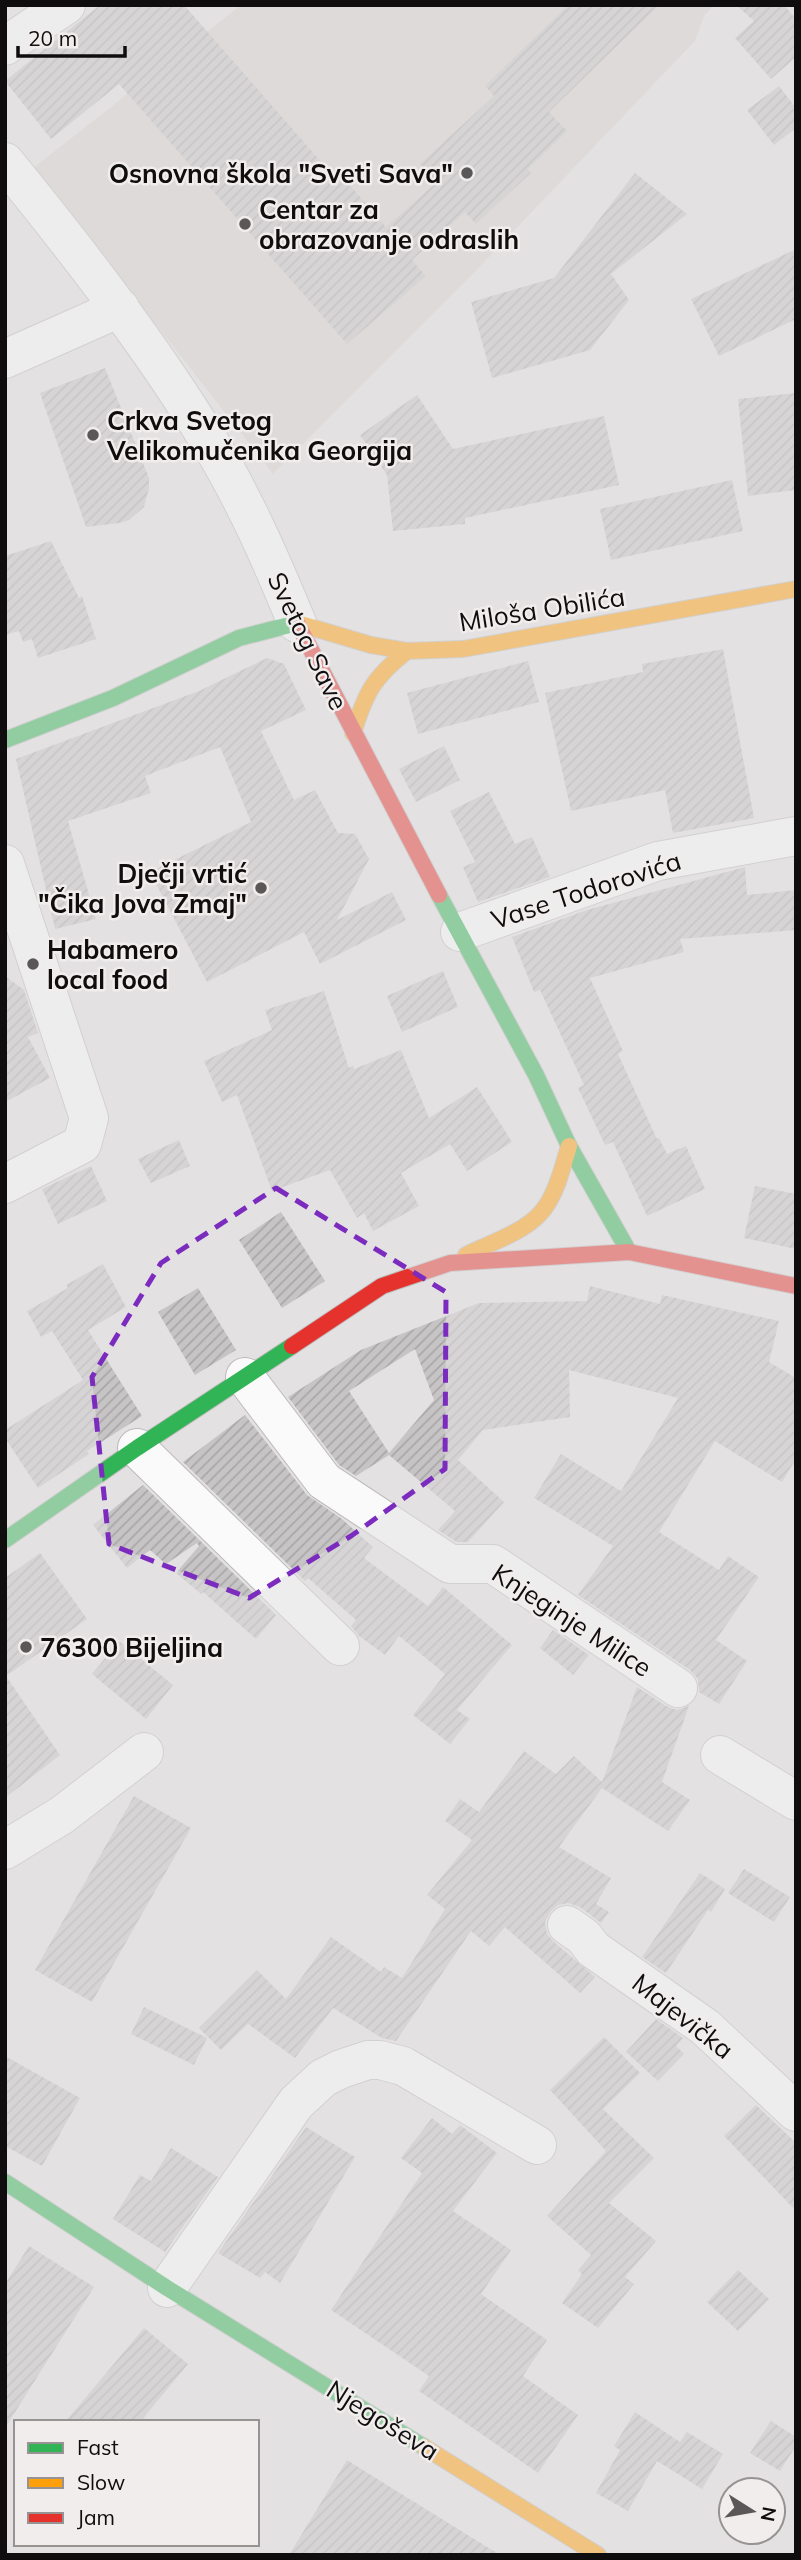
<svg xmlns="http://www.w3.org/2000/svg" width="801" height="2560" font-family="Mulish,sans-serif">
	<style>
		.built { fill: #d9d1d1 }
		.building { fill: url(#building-hatch); fill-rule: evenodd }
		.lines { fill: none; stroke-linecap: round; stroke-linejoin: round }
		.street-casing { stroke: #bcbaba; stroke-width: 40 }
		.fast-casing { stroke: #bcbaba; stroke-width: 18 }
		.slow-casing { stroke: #bcbaba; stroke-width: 18 }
		.jam-casing { stroke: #bcbaba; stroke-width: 18 }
		.street { stroke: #fbfafa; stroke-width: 38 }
		.fast { stroke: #30b455; stroke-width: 16 }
		.slow { stroke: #ff9f0a; stroke-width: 16 }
		.jam { stroke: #e5322d; stroke-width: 16 }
		.marked { fill: none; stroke: #7b2cbf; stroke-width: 5; stroke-dasharray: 14 9; stroke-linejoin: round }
		.poi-dot { fill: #595757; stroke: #f1eded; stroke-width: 2.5 }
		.labels { text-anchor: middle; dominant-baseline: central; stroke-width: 5; stroke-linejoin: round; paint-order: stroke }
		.poi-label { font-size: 26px; font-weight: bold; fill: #0f0d0d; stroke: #f1eded; text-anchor: start }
		.street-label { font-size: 26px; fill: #0f0d0d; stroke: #f1eded }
	</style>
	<defs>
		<pattern id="building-hatch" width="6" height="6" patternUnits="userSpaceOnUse" patternTransform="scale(1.75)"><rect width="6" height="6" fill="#c6c4c4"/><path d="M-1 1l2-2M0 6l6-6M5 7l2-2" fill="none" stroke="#a9a7a7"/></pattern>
	</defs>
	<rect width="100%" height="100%" fill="#e3e1e1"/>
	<path class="built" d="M241,5H714L704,16L695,41L672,65L467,280L273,474L33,168Z"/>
	<path class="building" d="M100,5H184L337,180L342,176L386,227L437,182L420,164L494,96L485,86L568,5H659L549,112L567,131L528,169L531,173L476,224L465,212L412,260L426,276L347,344L119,84L51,139L5,81Z
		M736,5H784L796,19V57L771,79L735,38L754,21Z
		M779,86L796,108V128L774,145L747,110Z
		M635,173L687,214L611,274L629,300L590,350L492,378L471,302L554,278Z
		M796,249V319L719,356L691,299Z
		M105,368L149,478V488L144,507L129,520L120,523L86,527L40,393Z
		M796,393V490L748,496L738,399Z
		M417,395L453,449L604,416L619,485L465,518V524L393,531L387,475L360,435Z
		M732,480L743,531L611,560L600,509Z
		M51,541L79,598L82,596L96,639L38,658L32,639L23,642L19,631L5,635V556Z
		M723,649L754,818L673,833L665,790L571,811L545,693L643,672L642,664Z
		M267,658L284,664L306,710L261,731L294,800L315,790L338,833L355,834L369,859L337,920L392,892L406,920L320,964L304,932L207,982L150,872L251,822L220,747L145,776L151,793L68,821L96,919L55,929L16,759L199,691Z
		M528,661L539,702L418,734L407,693Z
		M444,746L460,780L416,802L399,769Z
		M489,792L515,844L532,837L550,877L478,902L463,867L475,862L450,811Z
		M745,867L747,895L796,890V930L680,939L684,952L590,978L623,1051L618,1054L657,1139L659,1138L667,1154L686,1146L705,1189L647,1216L613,1142L605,1145L578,1088L584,1085L540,990L534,992L512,937L587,910Z
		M443,971L458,1007L402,1032L387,996Z
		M5,976L24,990L38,1033L28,1037L50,1078L5,1102Z
		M324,991L349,1068L353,1066L354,1069L401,1050L429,1118L477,1087L512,1142L467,1171L450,1144L401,1173L419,1206L373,1231L364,1213L357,1218L330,1170L272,1191L237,1095L222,1102L204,1061L272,1030L265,1010Z
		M179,1140L190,1166L151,1183L138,1159Z
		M91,1166L107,1201L58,1224L42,1189Z
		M755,1186L796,1194V1249L744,1238Z
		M281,1212L325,1281L282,1308L239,1240Z
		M103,1264L126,1307L88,1330L142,1416L87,1451L89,1454L38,1488L5,1438V1430L83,1380L52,1331L41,1337L27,1311L68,1288L66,1285Z
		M590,1286L660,1304L662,1295L779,1321L769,1362L796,1378V1459L782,1482L715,1441L659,1532L719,1570L728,1556L759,1577L716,1640L747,1661L719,1704L699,1692L698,1679L690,1670L578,1595L613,1546L534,1498L561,1454L621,1491L678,1398L569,1370L570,1417L483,1430L458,1460L504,1502L468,1542H457L438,1530L455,1511L389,1455L356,1476L339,1465L288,1397L361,1350L479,1303L587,1301ZM415,1349L434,1400L389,1453L349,1391Z
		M198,1288L236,1350L195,1375L158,1312Z
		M245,1415L307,1495L342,1519L373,1547L364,1558L428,1606L443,1587L512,1645L457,1710L470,1719L450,1744L413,1715L445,1674L399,1636L385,1655L359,1636L351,1626L356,1620L308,1578L305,1581L183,1462Z
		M143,1485L276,1615L256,1639L203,1592L201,1594L176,1573L199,1546L197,1543L166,1564L150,1550L127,1568L93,1525Z
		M40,1553L87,1619L6,1676L60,1755L5,1798V1578Z
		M553,1630L589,1655L573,1675L540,1648Z
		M119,1641L173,1685L146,1719L92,1674Z
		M637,1687L666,1706L677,1710L689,1706L662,1782L690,1800L668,1831L602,1788L559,1847L611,1878L596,1904L609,1912L601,1923L580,1907L568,1903L558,1905L550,1912L545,1922L547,1934L554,1942L595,1977L580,1993L505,1927L489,1946L471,1931L396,2041L382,2038L333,2008L295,2058L248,2024L221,2050L199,2028L257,1970L286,1999L331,1937L381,1972L384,1967L402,1978L445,1909L427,1895L472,1840L445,1821L460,1799L479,1812L524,1751L556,1774L574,1756L602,1782Z
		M134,1796L191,1828L92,2002L35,1970Z
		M744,1869L790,1897L774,1922L728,1893Z
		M700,1873L725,1889L711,1912L708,1910L666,1973L642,1957Z
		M144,2007L207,2038L194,2065L131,2034Z
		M656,2019L683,2038L676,2046L684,2054L658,2081L626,2052Z
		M604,2037L640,2073L603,2109L654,2158L609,2203L656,2241L625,2277L634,2284L598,2328L562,2303L582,2274L578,2270L591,2255L547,2216L606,2151L550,2090Z
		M5,2056L80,2098L42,2166L5,2146Z
		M756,2105L796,2143V2211L724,2136Z
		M432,2118L452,2134L460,2125L497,2153L453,2211L511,2250L481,2294L547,2340L523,2376L578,2415L538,2473L419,2391L429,2376L331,2310L422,2173L401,2158Z
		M306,2127L355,2157L280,2283L265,2272L260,2278L218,2253Z
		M171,2148L218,2177L165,2252L113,2219L140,2175L151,2181Z
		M29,2246L94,2287L5,2428V2284Z
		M738,2270L769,2299L738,2331L707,2302Z
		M144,2328L188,2364L140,2422H65Z
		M635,2412L680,2442L687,2432L723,2454L702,2489L657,2461L628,2511L596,2493L620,2450L614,2446Z
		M771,2421L796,2437V2446L780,2471L750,2453Z
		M347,2460L395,2490L500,2555H289Z"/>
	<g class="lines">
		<defs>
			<path id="street" d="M5,46L66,5
				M5,162C78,252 149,343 209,441C244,498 272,562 297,623
				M5,359L120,308
				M5,864L89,1118L82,1144L5,1184
				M460,932L658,861L796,836
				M245,1377L324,1481L450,1564H493L678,1688
				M137,1448L340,1646
				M720,1755L796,1801
				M5,1850L62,1815L144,1752
				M567,1925L584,1937L593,1949L705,2027L796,2112
				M167,2288L296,2103L323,2078L341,2069L368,2060H380L403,2066L537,2145"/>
			<path id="fast" d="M5,740L113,698L239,638L297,623
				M439,895L536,1075L569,1146L629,1252
				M5,1540L137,1448L292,1346
				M5,2182L167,2288L424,2447"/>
			<path id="slow" d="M297,623L371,645L407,651L463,649L796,589
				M353,733C366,692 373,678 407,651
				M466,1255C493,1241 532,1231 548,1203C559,1185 563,1165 569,1146
				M424,2447L598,2555"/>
			<path id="jam" d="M297,623L439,895
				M292,1346L382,1286L450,1263L629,1252L796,1286"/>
		</defs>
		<use href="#street" class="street-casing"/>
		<use href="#fast" class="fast-casing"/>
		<use href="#slow" class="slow-casing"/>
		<use href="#jam" class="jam-casing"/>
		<use href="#street" class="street"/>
		<use href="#fast" class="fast"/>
		<use href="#slow" class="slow"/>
		<use href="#jam" class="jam"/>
	</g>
	<path d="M0 0H801V2560H0ZM276,1188L446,1292L445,1469L351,1536L249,1598L109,1544L92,1377L161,1263Z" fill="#e3e1e1" fill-opacity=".55" fill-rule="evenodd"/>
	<path class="marked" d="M276,1188L446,1292L445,1469L351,1536L249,1598L109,1544L92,1377L161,1263Z"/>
	<g class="poi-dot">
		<circle cx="467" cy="173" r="7"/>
		<circle cx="245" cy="224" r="7"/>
		<circle cx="93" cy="435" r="7"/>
		<circle cx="261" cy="888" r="7"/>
		<circle cx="33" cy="964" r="7"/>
		<circle cx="26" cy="1647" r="7"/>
	</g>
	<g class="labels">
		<g class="poi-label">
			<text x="453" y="173" text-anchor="end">Osnovna škola "Sveti Sava"</text>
			<text x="259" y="209">Centar za<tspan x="259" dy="30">obrazovanje odraslih</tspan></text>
			<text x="107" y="420">Crkva Svetog<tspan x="107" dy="30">Velikomučenika Georgija</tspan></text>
			<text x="247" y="873" text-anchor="end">Dječji vrtić<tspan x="247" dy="30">"Čika Jova Zmaj"</tspan></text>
			<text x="47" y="949">Habamero<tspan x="47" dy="30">local food</tspan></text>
			<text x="40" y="1647">76300 Bijeljina</text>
		</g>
		<g class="street-label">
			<text transform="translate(542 609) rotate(-9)">Miloša Obilića</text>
			<text transform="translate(308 641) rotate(64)">Svetog Save</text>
			<text transform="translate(586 890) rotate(-18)">Vase Todorovića</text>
			<text transform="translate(572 1620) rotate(33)">Knjeginje Milice</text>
			<text transform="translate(683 2016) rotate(38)">Majevička</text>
			<text transform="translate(383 2420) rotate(32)">Njegoševa</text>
		</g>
	</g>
	<rect width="801" height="2560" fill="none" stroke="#0f0d0d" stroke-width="14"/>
	<rect x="14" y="2420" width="245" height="126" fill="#f1eded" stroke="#979393" stroke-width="2"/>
	<rect x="28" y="2443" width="35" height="10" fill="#30b455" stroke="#979393" stroke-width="2"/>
	<text x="77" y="2455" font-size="21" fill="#0f0d0d">Fast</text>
	<rect x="28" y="2478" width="35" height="10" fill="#ff9f0a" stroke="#979393" stroke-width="2"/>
	<text x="77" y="2490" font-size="21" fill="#0f0d0d">Slow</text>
	<rect x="28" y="2513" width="35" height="10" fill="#e5322d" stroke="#979393" stroke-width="2"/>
	<text x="77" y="2525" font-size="21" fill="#0f0d0d">Jam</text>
	<g transform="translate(752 2511) rotate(101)"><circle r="33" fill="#f1eded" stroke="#979393" stroke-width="2"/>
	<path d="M0-5L12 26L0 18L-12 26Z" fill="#595757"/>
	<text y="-10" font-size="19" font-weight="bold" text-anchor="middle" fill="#0f0d0d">N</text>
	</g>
	<path d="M18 46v10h107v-10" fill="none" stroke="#0f0d0d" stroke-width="3.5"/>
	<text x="28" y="46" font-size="21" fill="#0f0d0d" stroke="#f1eded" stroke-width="5" paint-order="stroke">20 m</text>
</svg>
